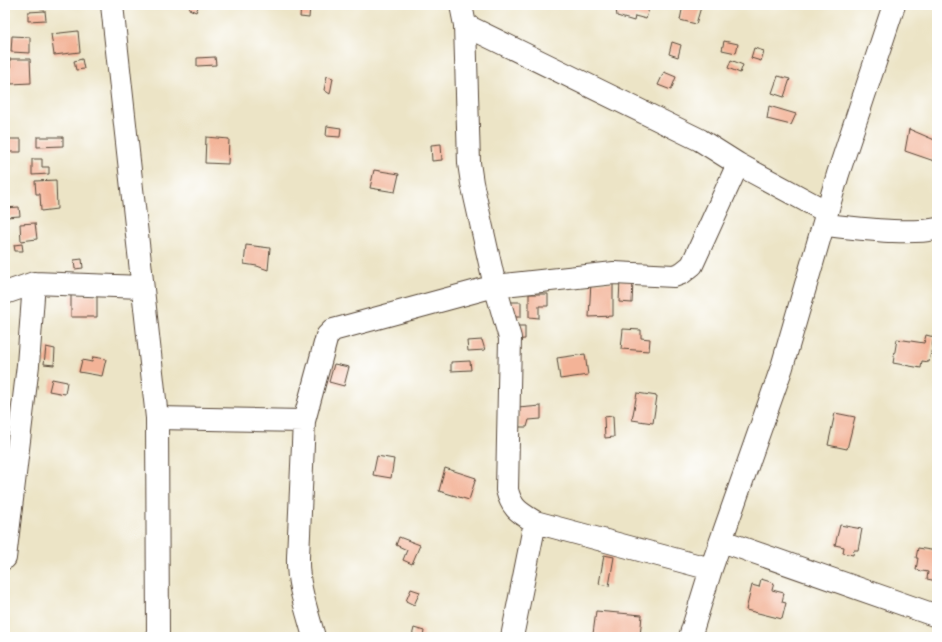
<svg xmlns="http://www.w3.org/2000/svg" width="942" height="642" font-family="'Shantell Sans',sans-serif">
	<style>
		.building { fill: #f3b397 }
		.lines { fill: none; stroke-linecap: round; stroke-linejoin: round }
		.minor-casing { stroke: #564637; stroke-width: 24 }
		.minor { stroke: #fff; stroke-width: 22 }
	</style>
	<rect width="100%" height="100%" fill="#fff"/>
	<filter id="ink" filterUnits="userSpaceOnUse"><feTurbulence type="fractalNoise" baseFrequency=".025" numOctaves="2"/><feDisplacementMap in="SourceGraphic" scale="8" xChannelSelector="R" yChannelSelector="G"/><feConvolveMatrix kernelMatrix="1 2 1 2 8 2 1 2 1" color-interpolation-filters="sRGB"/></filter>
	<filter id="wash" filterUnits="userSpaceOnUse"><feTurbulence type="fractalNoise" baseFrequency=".012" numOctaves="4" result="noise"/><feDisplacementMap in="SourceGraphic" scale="16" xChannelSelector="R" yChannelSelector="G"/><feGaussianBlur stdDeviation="0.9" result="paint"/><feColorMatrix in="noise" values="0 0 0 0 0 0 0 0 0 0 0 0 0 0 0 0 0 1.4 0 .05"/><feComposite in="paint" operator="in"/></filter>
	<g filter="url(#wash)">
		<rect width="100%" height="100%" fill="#ece4c6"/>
		<g id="blocks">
			<path class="building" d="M191,5H199L196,12L189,9Z
				M301,5H310L309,18L300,17Z
				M603,5H650L646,19L635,16L634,21L617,16L616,9Z
				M683,5L701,7L696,24L680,20Z
				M45,11L46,20L28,21V12Z
				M78,31L80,52L54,55L51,34Z
				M12,36L30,37V53L11,52Z
				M724,41L738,44L736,53L722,50Z
				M672,42L681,45L678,57L669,54Z
				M754,48L764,51L761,61L751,58Z
				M215,57L216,65L197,66V58Z
				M10,59H30L31,83L11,84Z
				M82,59L84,69L76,70L74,61Z
				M731,60L743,65L740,73L728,68Z
				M664,72L676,77L671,90L658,85Z
				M327,76L333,78L330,94L324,90Z
				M778,76L790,79L784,97L772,93Z
				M769,106L796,114L791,125L767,119Z
				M327,126L341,128L340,137L326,136Z
				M909,129L937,141V162L905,151Z
				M37,137H63V146L37,147Z
				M206,137L229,139L228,164L205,163Z
				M5,139H21V152H5Z
				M441,144L442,160L432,161L431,145Z
				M32,159H42V167H49V174L32,175Z
				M374,170L399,174L395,192L370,188Z
				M56,180L57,209L41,211L40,194H36L35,181Z
				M19,207L20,216L6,217L5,208Z
				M35,223L37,239L21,241L20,224Z
				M22,244L23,251H15L14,245Z
				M246,245L270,248L268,270L257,266L244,264Z
				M82,259L83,268L75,269L74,260Z
				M620,280L633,281L632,303L619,302Z
				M591,282H613V316L589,317Z
				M529,294H548V306H539V318L529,317Z
				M71,295H97V317H71Z
				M511,302H521V317H512Z
				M513,326H525V339L514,340Z
				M623,329L641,330V338L650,339L649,351L621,349Z
				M926,335L934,337L929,362L922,361L921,368L893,363L897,339L924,343Z
				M482,340L485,350L468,351L467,341Z
				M46,347L55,349L54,365L44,364Z
				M585,354L588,375L560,379L557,358Z
				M93,357L106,359L102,376L79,372L82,360L92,362Z
				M470,361L471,370L451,371V362Z
				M334,364L349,367L344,386L329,382Z
				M52,379L67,382L65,394L49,391Z
				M637,393L657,396L653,423L632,420Z
				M541,406V419L529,420L527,427H519L518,408Z
				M835,413L855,417L847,449L828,445Z
				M613,416L614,437L605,438L604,417Z
				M377,456L394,459L391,478L373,475Z
				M445,468L476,478L469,500L439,491Z
				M840,525L862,529L858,550H854L853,555L843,553L844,547L835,545Z
				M399,537L420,545L412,564L403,560L407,550L396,545Z
				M918,548L937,551V581L927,579L928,572L916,570L918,558H916Z
				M604,555L614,557L609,586L599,584Z
				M761,579L774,583L772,590L784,593L782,602L786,603L782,619L746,610L752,585L759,587Z
				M411,589L420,592L414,605L406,601Z
				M596,611L642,615L640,637H618L593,634Z
				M414,628L424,631L423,637L412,636Z"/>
		</g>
	</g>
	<g filter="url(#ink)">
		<use href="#blocks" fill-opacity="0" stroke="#564637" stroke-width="1"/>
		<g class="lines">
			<defs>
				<path id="minor" d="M112,5L157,418L158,637
					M461,5L465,25L469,163L472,183L495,286L510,338L507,490C512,509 519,512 535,522L711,569
					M465,25L700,140L738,164L827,212
					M824,225C859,228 903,235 937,229
					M5,293L34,283L142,287
					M157,418L304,421
					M722,541L937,616
					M5,558L28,365L34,283
					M314,637C307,611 297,584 298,557L304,421L327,336L333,330L495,286L614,273L674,276L682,273L692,265L738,164
					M512,637L535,522
					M690,637L711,569L782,367L838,174L894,5"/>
			</defs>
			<use href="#minor" class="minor-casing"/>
			<use href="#minor" class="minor"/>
		</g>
	</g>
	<rect width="942" height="642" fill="none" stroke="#fff" stroke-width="20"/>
</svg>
